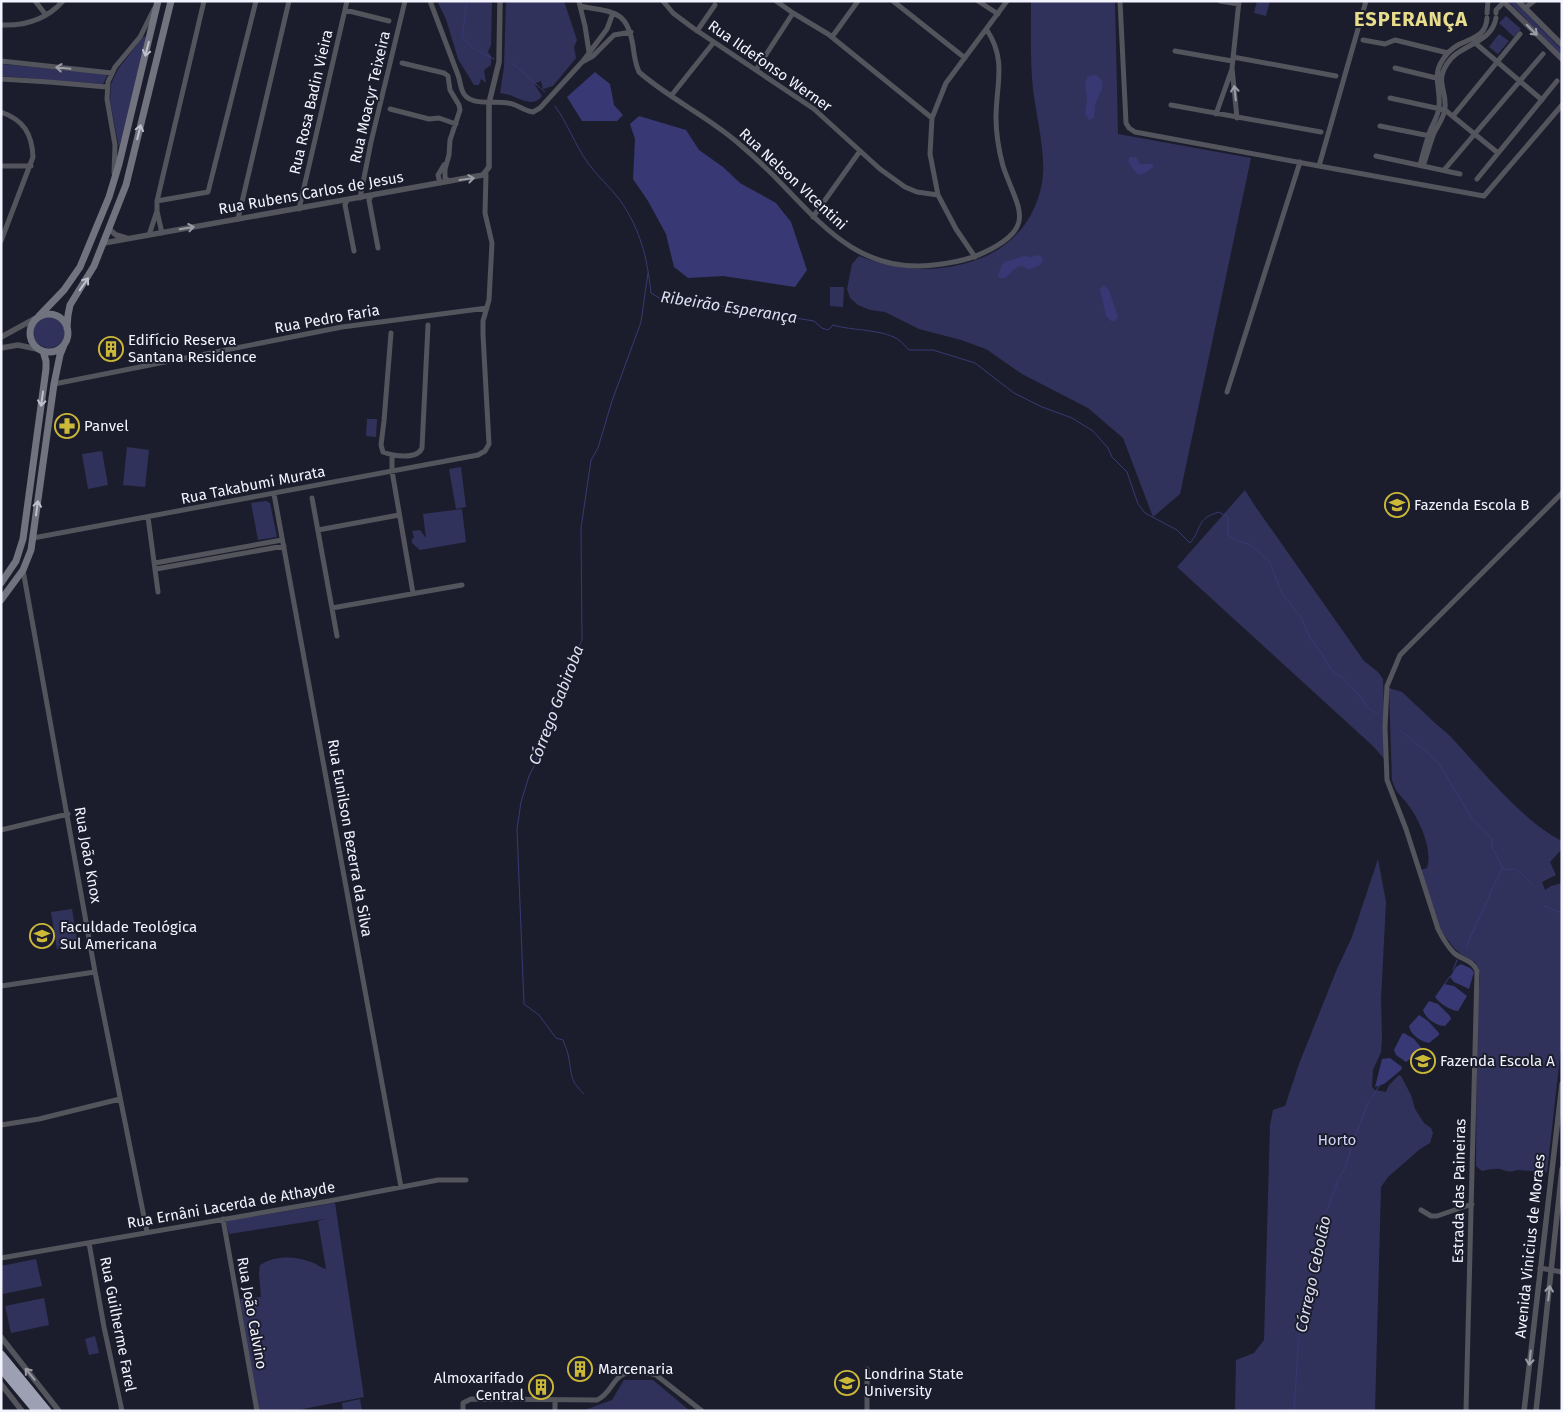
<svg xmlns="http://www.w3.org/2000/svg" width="1563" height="1412" font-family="'Fira Sans',sans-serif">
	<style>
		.green { fill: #31325b }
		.water { fill: #383874 }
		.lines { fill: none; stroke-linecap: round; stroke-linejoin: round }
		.stream { stroke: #383874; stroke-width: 1 }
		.minor { stroke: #53545c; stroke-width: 5 }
		.tertiary { stroke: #53545c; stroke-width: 5.5 }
		.secondary { stroke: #71737f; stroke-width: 7 }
		.motorway { stroke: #9d9fb2; stroke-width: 9 }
		.oneway { stroke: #9b9ca5 }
		.oneway2 { stroke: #bfc0cc }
		.labels { text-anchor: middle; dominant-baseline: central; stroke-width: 4; stroke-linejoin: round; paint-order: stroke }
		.street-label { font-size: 15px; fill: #f3f4ff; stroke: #1c1d2c }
		.poi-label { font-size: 15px; fill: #f3f4ff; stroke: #1c1d2c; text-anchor: start }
		.park-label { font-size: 15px; fill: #d0d4fa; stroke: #1c1d2c }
		.water-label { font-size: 16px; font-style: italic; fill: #dddff2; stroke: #1c1d2c }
		.district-label { font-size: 20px; font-weight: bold; letter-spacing: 1px; fill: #e8dc8d; stroke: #1c1d2c }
	</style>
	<rect width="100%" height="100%" fill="#1c1d2c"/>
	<path class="green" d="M437,1H492L491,45L488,52L491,56V65L484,70L486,83L481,79L479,85H474L458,59L446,19Z
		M506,1H564L577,40L574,47L576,58L553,86L543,89L541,81L536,83L535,85L542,96C534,107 523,100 512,96C508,94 504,94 500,93L504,67Z
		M1031,1H1115L1118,134L1251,158L1180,494L1153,517L1123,438L1088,408L1022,374L986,349L961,340L919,329L885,312L870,310L858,305L850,298L847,289L852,264L859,256C897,270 934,274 973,261C1012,249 1039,217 1043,175C1045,150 1036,114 1033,89C1030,60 1031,30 1031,1Z
		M1257,1H1270L1266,16L1254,13Z
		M1508,1H1514L1562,50V56Z
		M1506,16L1521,29L1514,37L1499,23Z
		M1499,34L1509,41L1498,54L1489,47Z
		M145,36L146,39L119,148L110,101L111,84L118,69L143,37Z
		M1,64L106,74L107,76L103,84L1,76Z
		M830,287H844L843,307L830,306Z
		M33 332a16 16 0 1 1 32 0a16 16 0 1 1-32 0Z
		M367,419H377L376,437L366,436Z
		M127,447L149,450L145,487L123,485Z
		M102,451L108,485L88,489L82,454Z
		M461,467L466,507L456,509L449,469Z
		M1245,490L1255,506L1364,661L1378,672L1383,679L1386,761L1374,747L1177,567Z
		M266,501L270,503L277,537L258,540L251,503Z
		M462,509L466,542L420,550L412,543V539L414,538L412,531L420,530L426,538L423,514Z
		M1389,688L1402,692L1435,723L1450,736C1480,768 1523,822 1562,841V849L1550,862L1556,875L1542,882L1545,890L1551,886L1562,883V1039L1547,1172L1517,1170C1510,1173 1507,1171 1500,1169C1495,1168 1487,1170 1482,1171L1476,1166L1477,1013L1480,976L1479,969L1475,962L1462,955L1454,948L1441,931L1421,870L1427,868C1433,850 1420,821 1409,806C1401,794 1397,796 1392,780Z
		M1378,859L1386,902L1381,999L1382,1037L1381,1052L1373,1070L1372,1087L1375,1090L1386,1092L1389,1085L1399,1075L1401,1076L1411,1095L1415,1109L1424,1123L1431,1128L1433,1133L1430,1143L1420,1149L1388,1177L1381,1187L1375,1411H1235L1236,1360L1254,1353L1264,1340L1270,1125L1273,1110L1285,1106L1299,1064L1337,969L1352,937Z
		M72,909L78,946L57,949L51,912Z
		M335,1203L364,1397L293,1411H259L240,1299L261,1297L259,1273L260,1265C276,1255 295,1256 311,1262C317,1264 321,1268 326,1269L318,1221L325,1219L229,1234L226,1221Z
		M36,1259L42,1286L3,1294L1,1266Z
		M44,1298L49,1325L11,1333L5,1306Z
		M95,1336L99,1353L89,1355L85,1339Z
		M624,1380H653L690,1411H582L612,1400Z
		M360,1399L362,1411H343L342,1403Z"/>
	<path class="water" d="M595,72L610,84L614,105L623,115L617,121H582L567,97Z
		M1096,75C1110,84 1098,94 1095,105C1094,109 1095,114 1094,118L1089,120L1085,114L1087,98L1085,83L1088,76Z
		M639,116L686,130L699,150L723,167L740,183L776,203L791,222L807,270L795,287L723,276L688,278L674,267L666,234L648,201L633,179L635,139L630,124Z
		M1130,157H1136L1140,164H1152L1154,167C1135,178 1141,178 1128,162Z
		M1037,255L1041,256L1043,260L1040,265L1029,270C1018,260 1014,271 1005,278H1000L998,276L1001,266L1005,262L1024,256L1032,257Z
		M1104,285L1109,290L1118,317L1115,321H1111L1106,316L1100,289Z
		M1461,964L1470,968L1474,972L1469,989L1454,982L1450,977L1456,967Z
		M1444,984L1454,986L1467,996L1458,1011C1450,1010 1440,1004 1435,997Z
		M1429,1001L1438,1004L1450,1016L1451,1019L1445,1026C1436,1026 1425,1018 1423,1010Z
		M1419,1015L1428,1021L1439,1033V1035L1429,1043C1421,1042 1410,1034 1409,1026Z
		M1404,1033L1414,1039L1423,1050L1406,1062L1396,1055L1394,1050L1402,1034Z
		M1390,1058L1402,1067L1401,1070L1384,1084L1375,1087L1382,1059Z"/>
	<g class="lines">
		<path class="stream" d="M467,1L462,37L474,49L494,59
			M512,63L545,92
			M555,106C568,124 575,145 588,163C597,176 610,187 620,200C641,231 647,257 651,293L661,299L727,307L763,308L777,311L795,318L814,321L822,328L828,330L833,325C852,331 886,329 900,341C903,343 906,347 909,350H933L975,363L1014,393L1042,407L1072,418L1093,431L1108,448L1112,457L1127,472L1138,504L1145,513L1177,530L1190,543C1203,528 1195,519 1219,512L1228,517V535L1236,540L1249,544L1269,561L1282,593L1302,619L1310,638L1321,652L1331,670L1343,678L1359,695L1368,708L1378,714
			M1400,730L1438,762L1471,817L1493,840L1491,845L1504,870C1518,866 1523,875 1532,885
			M1544,906L1562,913
			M1466,947L1502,868
			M1453,970L1457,960
			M1444,985L1450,976
			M584,1094C570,1080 572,1077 569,1059C568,1052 565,1046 563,1040L556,1038L539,1015L524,1004L517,829L521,802L529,776L535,764L541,737L547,725L555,700L582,640L581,528L591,460L598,448L612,401L641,322L648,273
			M1294,1411L1300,1320L1310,1293L1311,1265L1321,1221L1328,1208L1338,1180L1345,1168L1353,1142L1368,1103L1380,1085"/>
		<path class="minor" d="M35,1L46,15
			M430,1L458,75C460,80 460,85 462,90C468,108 494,100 508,103C517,104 524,111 533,112L540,108L583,61L607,29L613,13
			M579,1L580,6C612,13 627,8 633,46C634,55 635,63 639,72C670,99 707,116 737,142C750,153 762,164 774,176C821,224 859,274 934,265C952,263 969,260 985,252C1039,226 1017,208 1003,166C999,151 996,134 996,118C996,84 1007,61 987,30
			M663,1L673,13L693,28L814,109L880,169L905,187L917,192L938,195
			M776,1L793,13L828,34L932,118
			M893,1L965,58
			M978,1L998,14
			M1120,1L1126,123L1129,128L1135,132L1319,166L1366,1
			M1220,1L1239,4
			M580,6L585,26L589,52
			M1525,8L1534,1
			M345,10L389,21
			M1487,13L1488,1
			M1496,13V10L1504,2
			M1,25C25,26 47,19 63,1
			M697,31L715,5
			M832,37L858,1
			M1363,40L1385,44L1395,40L1448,53
			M1474,42L1542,100
			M1175,51L1232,61
			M1233,57L1336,76
			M1,61L112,73
			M584,61L593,56L614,35L631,32
			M402,63L444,73L448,76L450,90L459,105L460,110L450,140L449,155L445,169V178L449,181
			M1395,68L1436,78
			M756,70L793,13
			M1,79L49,82L107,87
			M671,96L714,42
			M1390,98L1445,110L1498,153
			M1171,105L1321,132
			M390,109L429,119L439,118L456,124
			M1,112C24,120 32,134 33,157L1,241
			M1216,114L1232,69
			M1453,116L1520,34
			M1237,118L1232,68L1239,1
			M1380,126L1430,136
			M1376,156L1460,174
			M1420,165C1423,154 1426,142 1430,131C1433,123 1439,115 1439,106C1441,90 1432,76 1442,61C1446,54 1451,49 1458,45C1471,38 1486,37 1487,18
			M1,166H31
			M1319,166L1484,196L1562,105
			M1423,166C1427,155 1430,143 1434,133C1438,125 1445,116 1445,108C1447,90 1435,82 1447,64C1460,43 1491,45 1496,18
			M1444,170L1543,54
			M114,173L115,145L107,99L108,82L115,67L140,37L154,9
			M1477,179L1557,81
			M440,183L438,175L444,165
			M371,196L369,200L378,248
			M360,198L371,142L405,1
			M347,200L345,205L354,251
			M157,201L208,192L256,1
			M299,209L347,1
			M157,211L162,233
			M813,217L860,151
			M238,219L289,1
			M149,235L157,211V201L204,1
			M975,257L956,229L938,195L930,154L932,118L946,83L1007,1
			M391,333L384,421L381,445L383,452C393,456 417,460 422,448L428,325
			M54,384L342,327L487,308
			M1227,392L1300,162
			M392,455V471L413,593
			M274,494L401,1187
			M312,498L337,636
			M148,517L158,592
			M318,530L399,515
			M33,538L478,455L485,451L489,444L483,335V321L489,300L492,243L485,213L486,174
			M155,563L282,540
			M156,569L284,546
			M23,570L95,972L147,1232
			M332,608L462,585
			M1,830L68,814
			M1,986L95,972
			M1,1125L39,1119L120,1099
			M1421,1210L1431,1216H1437L1472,1204
			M223,1219L257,1411
			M89,1243L104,1327L122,1411
			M1,1258L329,1201L438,1180H466
			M1540,1268L1562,1272
			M463,1411V1403L471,1399L597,1400C615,1392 611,1371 637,1372C644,1372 650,1373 656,1375L702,1411
			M555,1411V1400
			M867,1411V1369
			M1466,1411L1477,971C1473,960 1462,960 1454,953C1447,946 1442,937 1438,929L1406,829L1387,780L1385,727L1387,686L1400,655L1562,493"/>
		<path class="tertiary" d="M1503,1L1562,59
			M1518,1L1562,45
			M109,229L116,235L126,238
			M104,243L483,175L489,167V103L499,62L500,1
			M1,337L36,318
			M1,348L18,345L37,349
			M1,1337L59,1411
			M1,1384L22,1411
			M1524,1411L1562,1084
			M1536,1411L1562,1169"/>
		<path class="secondary" d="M30 333a19 19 0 1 1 38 0a19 19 0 1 1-38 0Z
			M39,316L64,290L80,267L109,197L119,164L158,1
			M67,328L68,315L70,305L94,266L126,185L171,1
			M1,583L16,561L23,539L46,369V361L43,351
			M1,600L23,570L31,550L54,384L60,355L64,345"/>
		<path class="motorway" d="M1,1355L47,1411
			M1,1368L37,1411"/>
	</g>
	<defs><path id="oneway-shaft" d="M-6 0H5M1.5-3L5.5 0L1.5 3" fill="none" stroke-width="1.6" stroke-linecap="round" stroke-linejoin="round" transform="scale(1.25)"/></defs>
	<g class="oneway">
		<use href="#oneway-shaft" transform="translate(1532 30) rotate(45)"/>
		<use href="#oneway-shaft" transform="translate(63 68) rotate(-174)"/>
		<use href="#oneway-shaft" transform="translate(1235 93) rotate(-96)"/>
		<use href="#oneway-shaft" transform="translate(467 179) rotate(-8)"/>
		<use href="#oneway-shaft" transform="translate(187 228) rotate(-10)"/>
		<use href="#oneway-shaft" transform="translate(1549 1293) rotate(-84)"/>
		<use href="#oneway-shaft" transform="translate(1530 1358) rotate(96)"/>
		<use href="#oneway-shaft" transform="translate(30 1374) rotate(-129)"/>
	</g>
	<g class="oneway2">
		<use href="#oneway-shaft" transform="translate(147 49) rotate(104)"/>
		<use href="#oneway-shaft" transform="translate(139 132) rotate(-76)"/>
		<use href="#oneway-shaft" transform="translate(84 284) rotate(-55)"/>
		<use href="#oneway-shaft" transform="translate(42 399) rotate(98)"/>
		<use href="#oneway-shaft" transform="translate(37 508) rotate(-82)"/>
	</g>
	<defs>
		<symbol id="building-ring" viewBox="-11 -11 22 22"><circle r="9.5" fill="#1c1d2c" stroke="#ccb938" stroke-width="1.5"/><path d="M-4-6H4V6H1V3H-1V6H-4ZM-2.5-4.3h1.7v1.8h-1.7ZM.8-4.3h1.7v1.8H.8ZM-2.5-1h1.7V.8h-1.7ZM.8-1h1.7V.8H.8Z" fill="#ccb938"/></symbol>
		<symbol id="pharmacy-ring" viewBox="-11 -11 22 22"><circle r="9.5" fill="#1c1d2c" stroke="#ccb938" stroke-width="1.5"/><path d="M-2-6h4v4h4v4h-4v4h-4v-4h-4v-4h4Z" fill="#ccb938"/></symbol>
		<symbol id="university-ring" viewBox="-11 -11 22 22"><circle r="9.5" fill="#1c1d2c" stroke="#ccb938" stroke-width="1.5"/><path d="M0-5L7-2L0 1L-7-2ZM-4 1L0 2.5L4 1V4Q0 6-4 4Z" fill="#ccb938"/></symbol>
	</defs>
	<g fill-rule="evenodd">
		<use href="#building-ring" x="97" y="335" width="28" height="28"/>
		<use href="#pharmacy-ring" x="53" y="412" width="28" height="28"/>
		<use href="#university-ring" x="1383" y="491" width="28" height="28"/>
		<use href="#university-ring" x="28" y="922" width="28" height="28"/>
		<use href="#university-ring" x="1409" y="1047" width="28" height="28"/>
		<use href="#building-ring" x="566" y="1355" width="28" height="28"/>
		<use href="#university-ring" x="833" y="1369" width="28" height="28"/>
		<use href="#building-ring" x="527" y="1373" width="28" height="28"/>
	</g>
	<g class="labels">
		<g class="street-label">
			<text transform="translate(770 66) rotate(35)">Rua Ildefonso Werner</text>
			<text transform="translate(370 97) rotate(-77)">Rua Moacyr Teixeira</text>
			<text transform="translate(311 102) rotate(-77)">Rua Rosa Badin Vieira</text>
			<text transform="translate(793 179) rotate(43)">Rua Nelson VIcentini</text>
			<text transform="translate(311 193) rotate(-10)">Rua Rubens Carlos de Jesus</text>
			<text transform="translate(327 319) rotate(-10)">Rua Pedro Faria</text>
			<text transform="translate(253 485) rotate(-11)">Rua Takabumi Murata</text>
			<text transform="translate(350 838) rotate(80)">Rua Eunilson Bezerra da Silva</text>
			<text transform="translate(88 855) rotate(80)">Rua João Knox</text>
			<text transform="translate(1459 1191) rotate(-89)">Estrada das Paineiras</text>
			<text transform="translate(231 1205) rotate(-10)">Rua Ernâni Lacerda de Athayde</text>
			<text transform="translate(1530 1246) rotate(-84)">Avenida Vinicius de Moraes</text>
			<text transform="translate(252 1313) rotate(80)">Rua João Calvino</text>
			<text transform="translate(118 1324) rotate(79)">Rua Guilherme Farel</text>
		</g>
		<g class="poi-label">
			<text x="128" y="340">Edifício Reserva<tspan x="128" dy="17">Santana Residence</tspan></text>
			<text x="84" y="426">Panvel</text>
			<text x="1414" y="505">Fazenda Escola B</text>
			<text x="60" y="927">Faculdade Teológica<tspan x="60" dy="17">Sul Americana</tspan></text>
			<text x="1440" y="1061">Fazenda Escola A</text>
			<text x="598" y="1369">Marcenaria</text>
			<text x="864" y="1374">Londrina State<tspan x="864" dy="17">University</tspan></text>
			<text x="524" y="1378" text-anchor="end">Almoxarifado<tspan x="524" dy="17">Central</tspan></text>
		</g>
		<g class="park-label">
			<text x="1337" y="1140">Horto</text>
		</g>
		<g class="water-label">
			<text transform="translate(729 307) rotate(9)">Ribeirão Esperança</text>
			<text transform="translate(556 705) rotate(-69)">Córrego Gabiroba</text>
			<text transform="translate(1313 1274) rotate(-78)">Córrego Cebolão</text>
		</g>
		<g class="district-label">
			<text x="1411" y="19">ESPERANÇA</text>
		</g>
	</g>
	<rect width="1563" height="1412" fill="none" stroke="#f3f4ff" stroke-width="5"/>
</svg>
